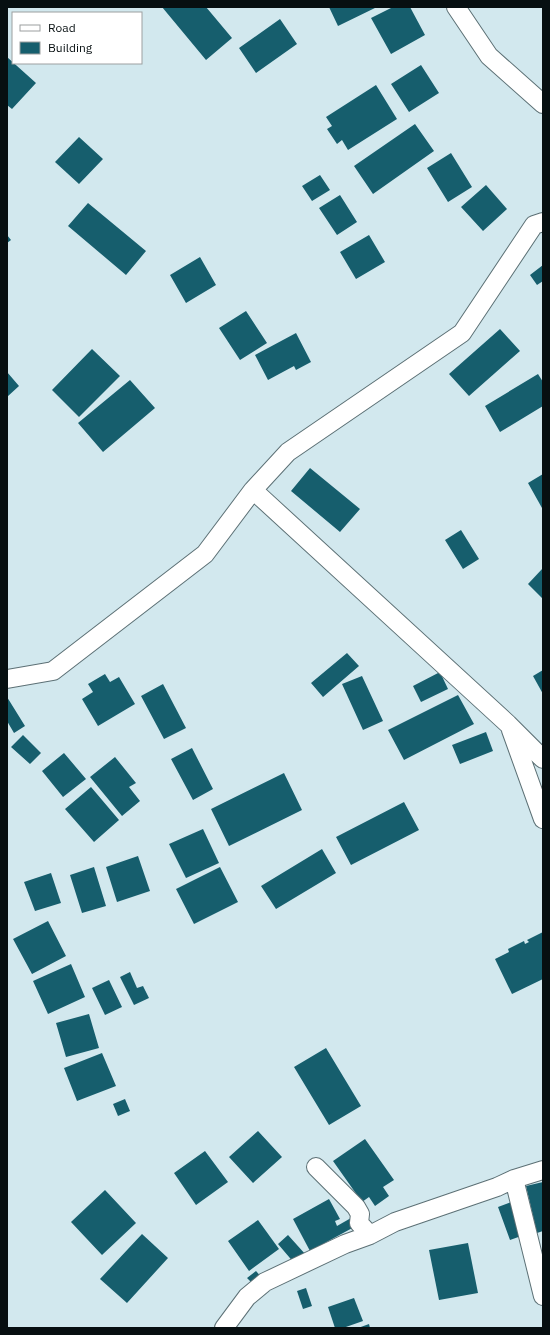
<svg xmlns="http://www.w3.org/2000/svg" width="550" height="1335" font-family="'IBM Plex Sans',sans-serif">
	<style>
		.building { fill: #165e6d }
		.lines { fill: none; stroke-linecap: round; stroke-linejoin: round }
		.street-casing { stroke: #5c7075; stroke-width: 20 }
		.street { stroke: #fff; stroke-width: 18 }
	</style>
	<rect width="100%" height="100%" fill="#d2e8ee"/>
	<path class="building" d="M162,7H206L232,38L206,60Z
		M329,7H377L338,26Z
		M393,7H410L425,35L391,54L371,18Z
		M280,19L297,44L256,73L239,48Z
		M7,57L36,83L12,109L7,105Z
		M421,65L439,93L409,112L391,84Z
		M376,85L397,119L348,150L342,140L337,144L327,129L332,126L326,117Z
		M415,124L434,151L373,194L354,166Z
		M79,137L103,159L79,184L55,162Z
		M451,153L472,187L448,202L427,168Z
		M320,175L330,190L312,201L302,186Z
		M486,185L507,209L483,231L461,207Z
		M340,195L357,222L337,235L319,208Z
		M88,203L146,251L126,275L68,226Z
		M7,235L11,240L7,243Z
		M369,235L385,262L356,279L340,252Z
		M200,257L216,285L186,303L170,275Z
		M543,265V281L537,285L530,275Z
		M246,311L267,343L240,360L219,328Z
		M500,329L520,351L469,396L449,374Z
		M296,333L311,362L296,370L294,366L268,380L255,355Z
		M92,349L120,376L79,417L52,390Z
		M7,372L19,386L7,397Z
		M538,374L543,382V406L500,432L485,406Z
		M130,380L155,408L103,452L78,423Z
		M310,468L360,509L340,532L291,491Z
		M543,474V508H542L528,483Z
		M461,530L479,559L463,569L445,540Z
		M543,568V599L528,584Z
		M347,653L359,666L323,697L311,683Z
		M543,670V694L533,676Z
		M440,672L448,689L421,702L413,686Z
		M105,674L110,682L119,677L135,704L98,726L82,699L93,692L88,684Z
		M362,676L383,721L363,730L342,684Z
		M163,684L186,728L164,739L141,696Z
		M458,695L474,724L404,760L388,730Z
		M7,697L25,726L14,733L7,721Z
		M486,732L493,751L460,764L452,745Z
		M23,735L41,753L30,764L11,747Z
		M192,748L213,789L193,800L171,759Z
		M64,753L86,779L63,797L42,771Z
		M115,757L136,783L129,787L140,801L122,816L90,777Z
		M284,773L302,810L229,846L211,809Z
		M91,787L119,820L94,842L65,809Z
		M404,802L419,830L351,865L336,837Z
		M203,829L219,863L186,878L169,844Z
		M322,849L336,873L276,909L261,886Z
		M138,856L150,891L117,902L106,867Z
		M94,867L106,906L82,913L70,875Z
		M220,867L238,902L194,924L176,889Z
		M51,873L61,903L35,911L24,882Z
		M48,921L66,956L32,974L13,939Z
		M543,932V979L512,994L495,959L509,952L508,949L524,941L525,944L529,942L527,940Z
		M71,964L85,997L48,1014L33,981Z
		M130,972L137,988L143,986L149,998L134,1005L120,977Z
		M109,980L122,1007L105,1015L92,988Z
		M89,1014L99,1048L66,1057L56,1023Z
		M326,1048L361,1106L329,1125L294,1067Z
		M102,1053L116,1086L77,1101L64,1068Z
		M125,1099L130,1111L118,1116L113,1104Z
		M258,1131L282,1157L253,1183L229,1157Z
		M365,1139L394,1180L383,1187L389,1196L375,1206L369,1197L362,1202L333,1161Z
		M205,1151L228,1182L196,1205L174,1173Z
		M543,1182V1231L537,1233L526,1186Z
		M105,1190L136,1223L102,1255L71,1222Z
		M329,1199L340,1219L335,1221L337,1226L351,1218L356,1226L310,1251L293,1219Z
		M511,1202L524,1235L510,1240L498,1207Z
		M258,1220L279,1249L249,1271L228,1241Z
		M142,1234L168,1258L127,1303L100,1279Z
		M288,1235L306,1255L295,1264L278,1244Z
		M468,1243L478,1293L439,1300L429,1250Z
		M256,1271L263,1279L255,1286L247,1278Z
		M306,1288L312,1306L303,1309L297,1291Z
		M354,1298L363,1321L343,1328H335L328,1307Z
		M369,1324L370,1328H358Z"/>
	<g class="lines">
		<defs>
			<path id="street" d="M456,7L489,56L543,104
				M253,490L508,724L543,759
				M7,679L53,671L205,554L253,490L288,452L462,333L534,225L543,222
				M511,730L543,819
				M514,1179L543,1296
				M370,1235L395,1222L497,1187L514,1179L543,1170
				M224,1328L247,1297L265,1282L345,1244L370,1235L359,1223L360,1214L356,1207L316,1167"/>
		</defs>
		<use href="#street" class="street-casing"/>
		<use href="#street" class="street"/>
	</g>
	<rect width="550" height="1335" fill="none" stroke="#070f11" stroke-width="16"/>
	<rect x="12" y="12" width="130" height="52" fill="#ffffff" stroke="#9c9fa0"/>
	<rect x="20" y="25" width="20" height="6" fill="#ffffff" stroke="#9c9fa0"/>
	<text x="48" y="32" font-size="12" fill="#070f11">Road</text>
	<rect x="20" y="42" width="20" height="12" fill="#165e6d" stroke="#9c9fa0"/>
	<text x="48" y="52" font-size="12" fill="#070f11">Building</text>
</svg>
